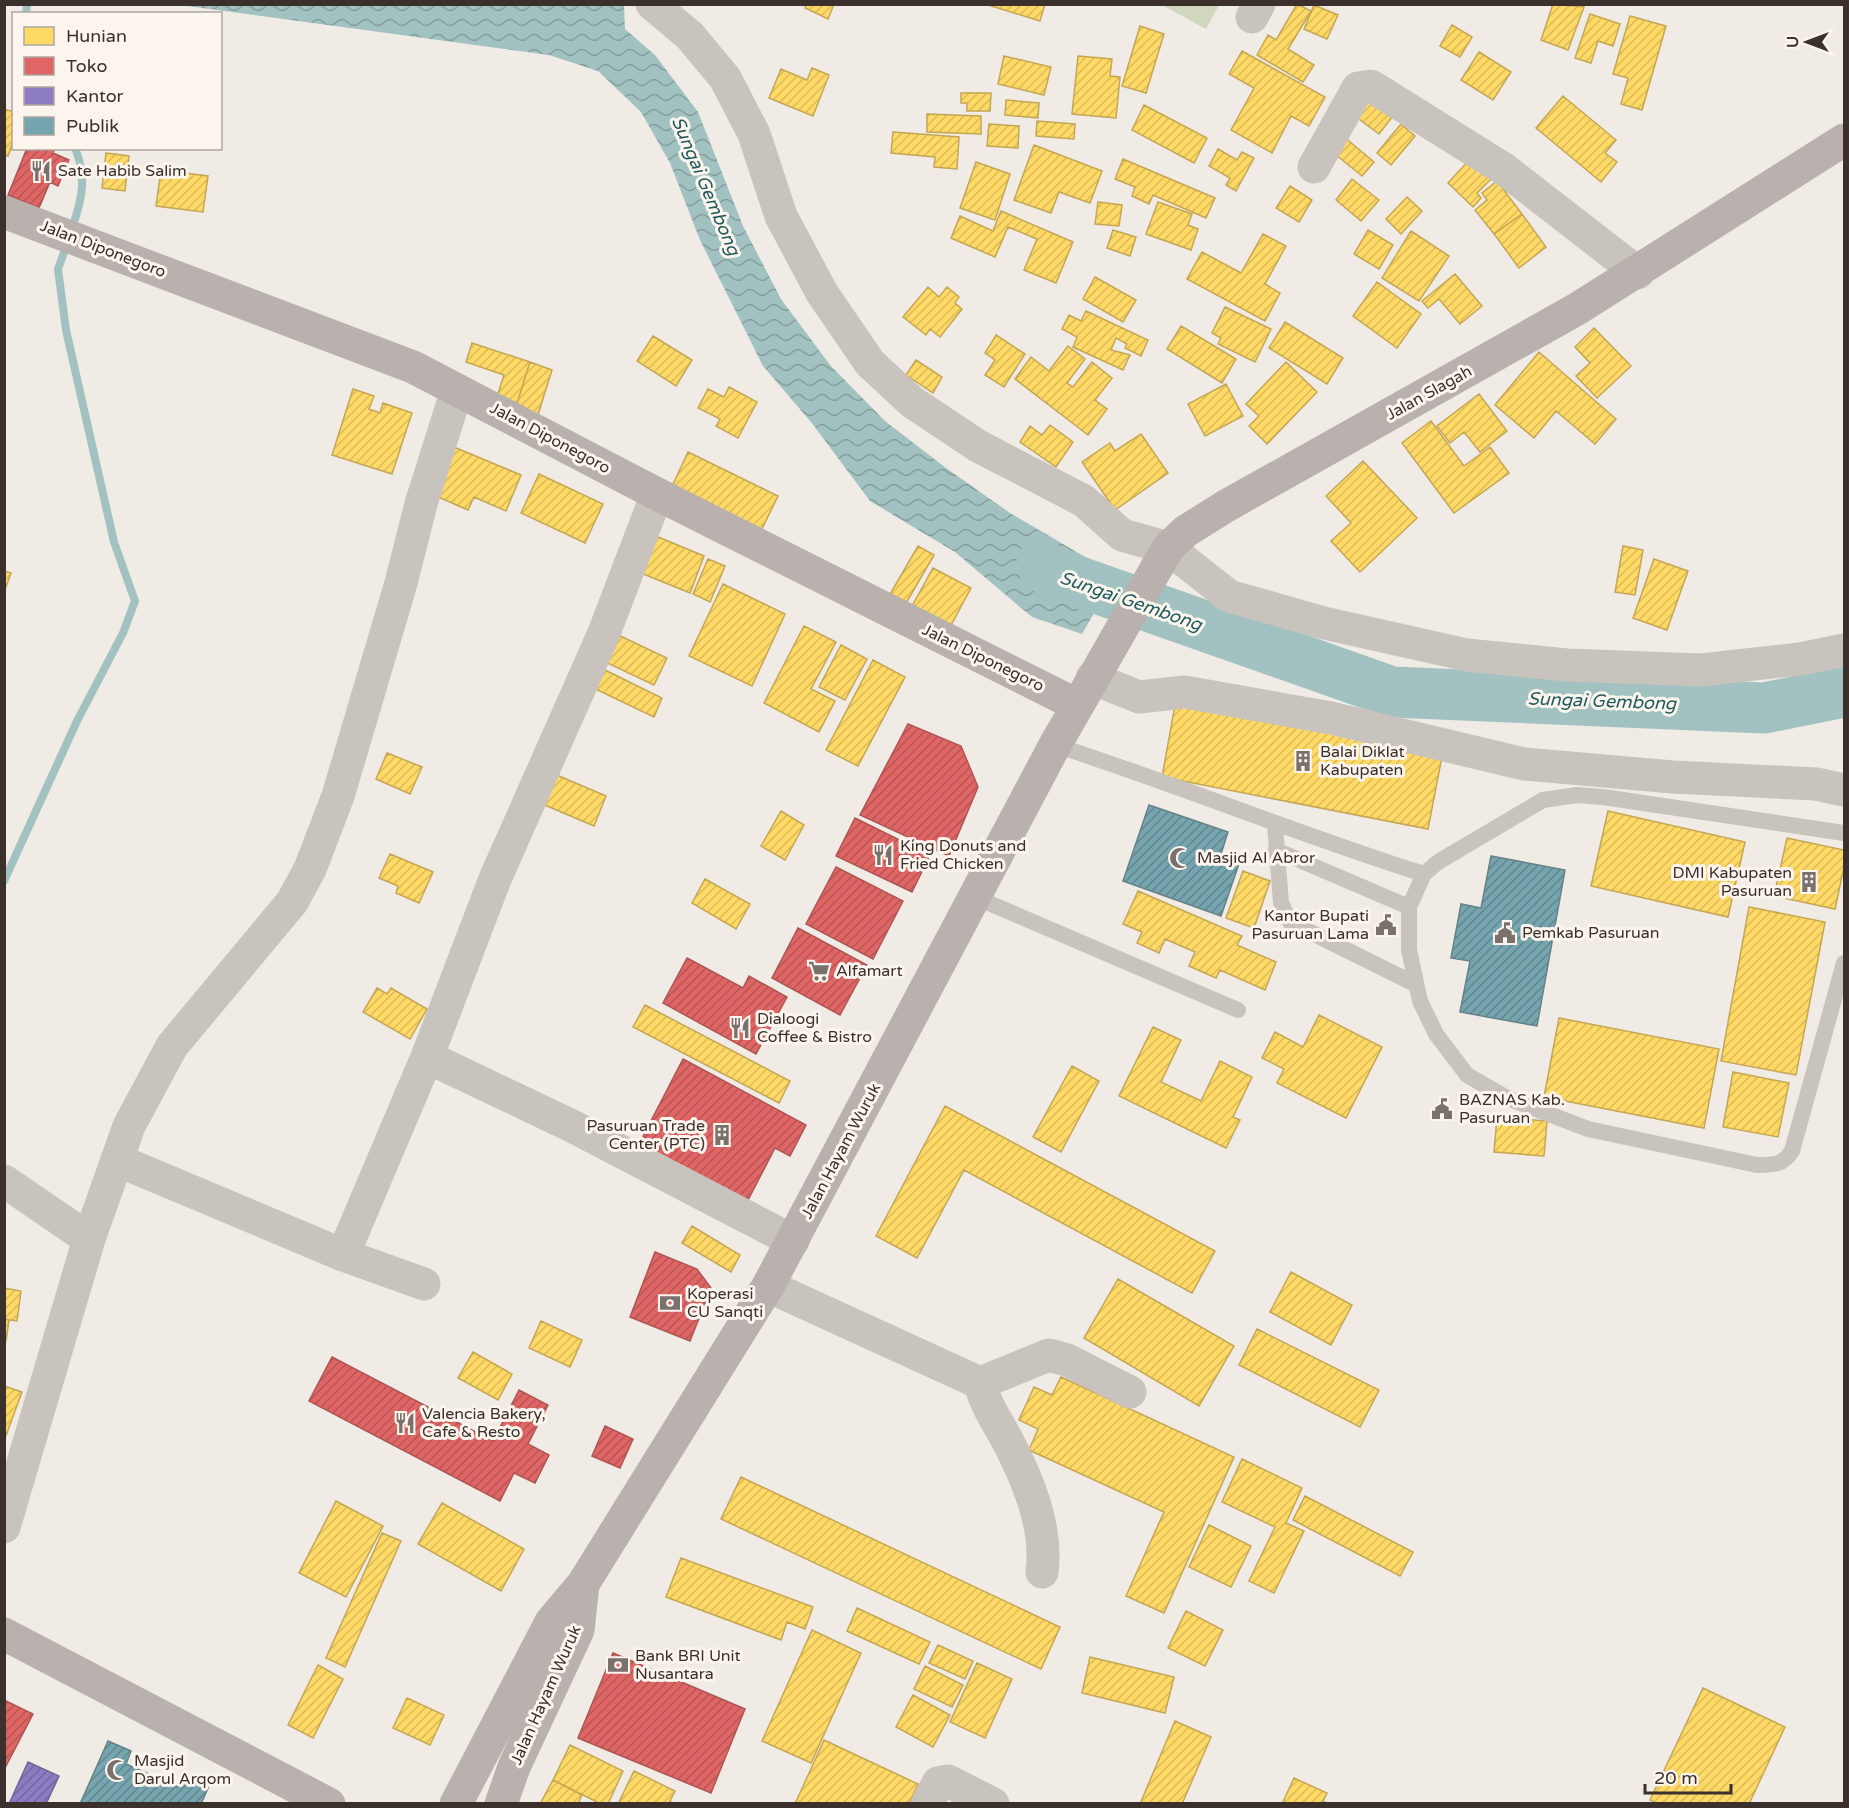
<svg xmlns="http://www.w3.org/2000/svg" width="1849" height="1808" font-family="'Varela Round',sans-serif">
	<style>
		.pitch { fill: #d1d6bf }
		.water { fill: url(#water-waves) }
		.homes { fill: url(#homes-hatch); stroke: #c4a654; stroke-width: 1.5 }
		.shops { fill: url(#shops-hatch); stroke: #ae5654; stroke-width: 1.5 }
		.offices { fill: url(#offices-hatch); stroke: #756595; stroke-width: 1.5 }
		.public { fill: url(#public-hatch); stroke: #648287; stroke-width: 1.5 }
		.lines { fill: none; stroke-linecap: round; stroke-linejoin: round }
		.stream { stroke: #a1c2c1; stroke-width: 8 }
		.river { stroke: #a1c2c1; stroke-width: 51 }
		.service { stroke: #c9c3be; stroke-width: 16 }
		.minor { stroke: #c9c3be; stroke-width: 33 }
		.primary { stroke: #b8b1ad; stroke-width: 33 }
		.labels { text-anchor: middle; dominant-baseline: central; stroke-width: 6; stroke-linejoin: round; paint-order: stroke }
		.poi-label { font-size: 16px; fill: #3b302b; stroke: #fbf5ee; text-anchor: start }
		.street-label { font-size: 16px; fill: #3b302b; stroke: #fbf5ee }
		.water-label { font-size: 18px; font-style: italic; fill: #1f5a5e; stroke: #fbf5ee }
	</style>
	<defs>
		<pattern id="water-waves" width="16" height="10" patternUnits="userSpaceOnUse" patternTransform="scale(1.5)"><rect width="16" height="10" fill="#a1c2c1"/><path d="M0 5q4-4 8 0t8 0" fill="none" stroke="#849e9d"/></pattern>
		<pattern id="homes-hatch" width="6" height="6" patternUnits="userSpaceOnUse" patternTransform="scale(1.5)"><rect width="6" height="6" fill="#ffd966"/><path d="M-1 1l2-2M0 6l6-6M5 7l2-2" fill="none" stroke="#dbbb59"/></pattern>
		<pattern id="shops-hatch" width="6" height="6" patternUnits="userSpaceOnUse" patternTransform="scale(1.5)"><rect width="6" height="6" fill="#e06666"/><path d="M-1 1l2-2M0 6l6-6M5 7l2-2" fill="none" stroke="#b75454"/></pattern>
		<pattern id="offices-hatch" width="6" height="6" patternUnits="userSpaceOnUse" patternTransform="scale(1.5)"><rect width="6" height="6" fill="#8e7cc3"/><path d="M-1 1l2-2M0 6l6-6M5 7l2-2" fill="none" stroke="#75669f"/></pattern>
		<pattern id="public-hatch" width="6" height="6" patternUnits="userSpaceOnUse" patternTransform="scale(1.5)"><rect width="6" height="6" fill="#76a5af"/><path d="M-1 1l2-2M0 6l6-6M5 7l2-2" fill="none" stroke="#62878f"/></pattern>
	</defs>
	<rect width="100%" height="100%" fill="#f0ebe5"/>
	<path class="pitch" d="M1162,5H1219L1206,29Z"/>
	<path class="water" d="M180,5H624L625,29L655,55L698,112L743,226L781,299L830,365L885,421L946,468L1010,513L1116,575L1082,634L1032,617L955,552L870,501L811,422L763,366L700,240L670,163L641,112L598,71L549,55Z"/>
	<path class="homes" d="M807,4H834L828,19L805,8Z
		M985,4H1045L1040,21Z
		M1297,4L1311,11L1288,49L1314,65L1303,82L1257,55L1268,35L1276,40Z
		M1553,4L1584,7L1568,50L1541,40Z
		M1314,5L1338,15L1327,39L1304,29Z
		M1590,14L1620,24L1613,46L1598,41L1591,63L1575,58Z
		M1630,16L1666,26L1642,110L1621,104L1628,78L1613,74Z
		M1452,25L1472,37L1460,57L1440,46Z
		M1140,26L1164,34L1146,93L1122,86Z
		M1242,51L1325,97L1309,126L1291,116L1272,153L1231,130L1254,88L1229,74Z
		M1479,52L1511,72L1493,100L1461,80Z
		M1004,56L1051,67L1044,95L998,84Z
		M1078,56L1112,59L1110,76L1120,77L1116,118L1072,114Z
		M812,68L829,75L813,116L769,98L781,69L807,80Z
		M961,93H991L990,111H967V103H961Z
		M1365,95L1392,117L1379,134L1351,113Z
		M1563,96L1616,140L1605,153L1617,162L1601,182L1536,128Z
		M1006,100L1039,103L1038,118L1005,115Z
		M1144,105L1207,138L1194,163L1132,130Z
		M4,109L14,112V139L8,156L4,155Z
		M927,114L981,116V134L927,132Z
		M1037,121L1075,124L1074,139L1036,136Z
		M989,124L1019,126L1018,148L987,146Z
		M1401,124L1415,136L1391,165L1377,153Z
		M893,132L959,137L957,169L934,167L935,157L891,153Z
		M1343,136L1374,162L1362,176L1331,151Z
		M1034,145L1102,171L1090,203L1059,192L1051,213L1014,200Z
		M1218,149L1237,160L1242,152L1254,158L1236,191L1226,185L1230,178L1209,166Z
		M106,153L129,156L125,191L102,188Z
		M1471,158L1492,178L1477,193L1481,198L1473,207L1448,183Z
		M1123,159L1215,198L1206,218L1153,195L1149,204L1132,196L1135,187L1115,179Z
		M976,162L1010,174L995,220L960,208Z
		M161,170L208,176L203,212L156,206Z
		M1352,179L1379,200L1361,221L1336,200Z
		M1497,181L1522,214L1494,234L1475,210L1487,200L1482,193Z
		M1290,186L1312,200L1299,222L1276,208Z
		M1407,197L1422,211L1401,234L1386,219Z
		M1098,202L1122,205L1119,226L1095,224Z
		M1158,202L1192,214L1188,225L1198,229L1191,250L1146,234Z
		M1001,211L1073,242L1056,283L1024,270L1037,239L1008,227L995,257L951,238L960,216L993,231Z
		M1522,214L1546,247L1519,268L1494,234Z
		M1113,230L1136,237L1130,256L1107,248Z
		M1368,230L1393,245L1379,269L1354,254Z
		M1411,231L1449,256L1419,301L1382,278Z
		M1263,234L1286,246L1265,284L1280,293L1265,321L1187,279L1202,252L1241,273Z
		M1455,274L1482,306L1460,324L1439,299L1428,308L1422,301Z
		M1095,277L1136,300L1123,322L1083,299Z
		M1377,282L1421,314L1397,348L1353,316Z
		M928,287L939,297L947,287L959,297L955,303L962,309L940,337L930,329L926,335L903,317Z
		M1225,307L1271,329L1255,362L1218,344L1221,338L1212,333Z
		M1086,311L1148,340L1141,356L1125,348L1127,344L1116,338L1111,350L1130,355L1123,370L1073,347L1077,337L1062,329L1069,315L1081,321Z
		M1285,322L1343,358L1327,384L1269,348Z
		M1181,326L1236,359L1222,383L1167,349Z
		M1594,328L1631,366L1597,398L1576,376L1590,363L1575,347Z
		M996,335L1025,354L1004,387L985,375L995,360L985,353Z
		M653,336L692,360L676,386L637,361Z
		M472,343L530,362L514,413L494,406L504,375L466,362Z
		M1068,346L1085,359L1067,383L1073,387L1092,362L1112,378L1095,400L1107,409L1088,435L1015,379L1031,357L1049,371Z
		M1539,352L1616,419L1595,444L1556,411L1534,438L1495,405Z
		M916,360L942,377L933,393L906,375Z
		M530,362L552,370L536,421L514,413Z
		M1286,362L1317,392L1267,444L1249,426L1259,416L1246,404Z
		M1226,384L1243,416L1205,436L1188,404Z
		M729,387L757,402L738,438L716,426L720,419L698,408L708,389L724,397Z
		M353,389L374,396L369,409L380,413L383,403L412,413L392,474L332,455Z
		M1479,394L1507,431L1480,452L1464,432L1450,443L1437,426Z
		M1431,421L1464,466L1490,447L1509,473L1454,513L1402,443Z
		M1050,425L1073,442L1056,467L1020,442L1030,426L1042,435Z
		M1141,434L1168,473L1115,510L1082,462L1110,443L1115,451Z
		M449,445L521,475L506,511L474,497L468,510L429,493Z
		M688,452L778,496L758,537L669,493Z
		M1363,461L1417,518L1360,572L1331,541L1351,523L1326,496Z
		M539,474L603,504L585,543L521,513Z
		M651,534L704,556L690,593L636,571Z
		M918,546L934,555L905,605L889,596Z
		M1623,546L1643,550L1635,595L1615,592Z
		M708,559L725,566L710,602L693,594Z
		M1654,559L1688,571L1667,630L1633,618Z
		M933,568L971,588L949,629L911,608Z
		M4,571L11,573L4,593Z
		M723,584L785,614L752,686L689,656Z
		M804,626L836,642L811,689L835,701L819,732L764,703Z
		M614,633L667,658L654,685L601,660Z
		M841,645L867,659L845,700L819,687Z
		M873,660L905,677L858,766L826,750Z
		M601,668L662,698L654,717L591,687Z
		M1177,694L1444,746L1428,829L1162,777Z
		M387,753L422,767L410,794L376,779Z
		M552,773L606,796L594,826L540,803Z
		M781,811L804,825L785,860L761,846Z
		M1608,811L1745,842L1728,917L1591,886Z
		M1787,838L1844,850V867L1835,909L1774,896Z
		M390,854L433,872L419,903L396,893L398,886L379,878Z
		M1243,871L1270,881L1254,928L1226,918Z
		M705,879L750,904L736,929L692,903Z
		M1138,891L1242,936L1237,945L1276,962L1265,990L1220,970L1216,978L1189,966L1195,952L1165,939L1159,953L1137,943L1142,932L1123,924Z
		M1749,907L1825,922L1796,1075L1721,1061Z
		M377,988L387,994L391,988L427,1009L410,1039L363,1012Z
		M645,1005L790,1081L779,1103L633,1027Z
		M1319,1015L1382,1047L1346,1118L1277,1083L1284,1069L1262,1058L1275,1032L1303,1047Z
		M1559,1018L1719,1049L1704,1128L1544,1097Z
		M1153,1027L1181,1040L1161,1082L1201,1101L1220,1061L1252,1077L1233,1117L1240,1120L1226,1148L1119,1096Z
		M1072,1066L1099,1081L1061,1152L1033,1137Z
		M1733,1072L1789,1083L1778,1137L1723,1127Z
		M945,1106L1215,1251L1192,1293L964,1170L917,1258L876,1236Z
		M1497,1117L1547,1121L1544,1156L1494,1152Z
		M692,1226L740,1255L731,1272L682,1243Z
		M1291,1272L1352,1305L1331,1345L1270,1312Z
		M1118,1279L1234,1346L1199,1406L1084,1338Z
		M4,1288L21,1291L17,1321L4,1319Z
		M4,1319L9,1320L6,1341H4Z
		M541,1321L582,1340L570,1367L529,1348Z
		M1257,1329L1379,1390L1360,1427L1239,1365Z
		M473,1352L512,1374L498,1400L458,1378Z
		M1061,1377L1234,1457L1164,1613L1126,1596L1164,1512L1029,1450L1038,1429L1019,1420L1034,1387L1052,1395Z
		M4,1386L22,1392L4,1441Z
		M1242,1459L1302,1488L1286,1523L1304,1531L1274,1593L1249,1581L1275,1527L1222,1502Z
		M741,1477L1060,1627L1041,1669L721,1519Z
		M1305,1496L1413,1552L1400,1576L1293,1520Z
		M336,1501L383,1526L346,1597L299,1573Z
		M442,1503L524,1549L501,1591L418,1544Z
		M1209,1525L1251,1546L1231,1587L1189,1567Z
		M382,1533L401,1541L345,1667L326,1658Z
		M681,1558L813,1607L805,1629L787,1622L781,1640L666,1597Z
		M857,1608L930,1642L919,1664L847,1631Z
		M1186,1611L1223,1630L1205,1666L1168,1648Z
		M812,1630L861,1653L811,1763L762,1741Z
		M938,1645L973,1661L965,1679L929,1663Z
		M1090,1657L1174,1677L1165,1713L1082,1693Z
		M977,1663L1012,1679L985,1738L950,1722Z
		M318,1665L343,1679L313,1738L288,1725Z
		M925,1666L963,1685L952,1707L914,1689Z
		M1703,1688L1785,1727L1749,1804H1658L1650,1800Z
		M913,1695L950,1715L933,1747L896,1727Z
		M407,1698L444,1715L430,1745L393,1728Z
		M1175,1721L1211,1737L1182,1804H1140Z
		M824,1740L918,1784L909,1804H795Z
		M570,1745L623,1771L608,1804H601L553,1780Z
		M634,1771L675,1791L670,1801L674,1804H618Z
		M1294,1778L1327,1793L1323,1801L1329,1804H1282Z
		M553,1780L582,1795L578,1804H540Z"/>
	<path class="shops" d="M27,148H55L53,153L69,160L58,186L50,182L39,208L8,195Z
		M908,724L961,746L978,787L949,856L860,815Z
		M855,818L930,855L912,892L836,856Z
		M836,867L903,901L873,959L806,924Z
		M798,928L867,965L840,1015L772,978Z
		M687,958L743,988L749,976L787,997L756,1054L663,1003Z
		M683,1059L806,1125L790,1156L775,1148L747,1202L638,1146Z
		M655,1252L697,1269L711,1288L690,1341L630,1317Z
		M332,1357L493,1441L519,1390L548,1405L528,1444L549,1455L535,1483L514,1473L500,1501L309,1401Z
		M605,1426L633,1439L620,1468L592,1456Z
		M613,1653L745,1709L711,1793L578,1738Z
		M4,1700L33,1714L4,1770Z"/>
	<path class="offices" d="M28,1762L59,1776L46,1804H9Z"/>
	<path class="public" d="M1149,805L1228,832L1221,854L1240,861L1221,916L1123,881Z
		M1491,856L1565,870L1537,1026L1460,1012L1470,961L1451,958L1461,904L1481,908Z
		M108,1741L131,1751L126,1764L178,1787L183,1775L209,1786L201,1804H80Z"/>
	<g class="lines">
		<path class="stream" d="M26,14L27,4
			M71,232C81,202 88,179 75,148
			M4,881L77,721L123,633L135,601L114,542L66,330L58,269L67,244"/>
		<path class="river" d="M1042,565L1051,572L1392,692L1764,708L1844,692"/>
		<path class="service" d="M1055,745C1179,785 1300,835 1424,874
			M1275,825L1281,903L1290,922L1415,984
			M1844,833L1603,797L1577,795L1543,800L1438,862L1424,874L1409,907V950L1420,1001L1436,1034L1467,1075L1507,1098L1588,1129L1757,1165C1774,1165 1783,1165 1792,1151L1844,963
			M1276,850L1409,907
			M975,897L1238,1010"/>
		<path class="minor" d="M652,4L690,36L725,78L754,134L781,216L822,293L870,363L912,402L978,446L1084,501L1122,535L1168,548L1229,596L1324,623L1467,655L1567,665L1701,670L1800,659L1844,650
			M1252,17L1259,4
			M1314,167L1358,88L1371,86L1504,169L1638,273
			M657,494L604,633L495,879L427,1057L574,1127L793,1241
			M1092,678L1139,697L1185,692L1331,718L1524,764L1673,777L1816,784L1844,790
			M117,1160L343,1255
			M4,1181L89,1239
			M424,1284L343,1255L427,1057
			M768,1286L980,1383C985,1404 995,1418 1005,1436C1027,1477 1048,1526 1042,1572
			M980,1383L1049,1355L1067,1360L1130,1392
			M4,1527L89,1239L129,1126L172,1046L292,902L310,869L338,796L401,583L421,504L457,390
			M927,1804L938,1783L948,1781L993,1804"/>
		<path class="primary" d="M4,212L413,367L657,494L1077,705
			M4,1634L329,1804
			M456,1804L551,1622L583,1584L768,1286L1055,745L1168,548L1186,531L1226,506L1577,309L1844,140
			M501,1804L514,1767L578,1630L583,1584"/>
	</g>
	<defs>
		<symbol id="restaurant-bare" viewBox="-9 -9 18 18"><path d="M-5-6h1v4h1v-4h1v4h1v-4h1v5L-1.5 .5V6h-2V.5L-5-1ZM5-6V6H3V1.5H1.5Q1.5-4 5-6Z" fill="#7a716c" stroke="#fbf5ee" stroke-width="2.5" paint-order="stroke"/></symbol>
		<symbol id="building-bare" viewBox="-9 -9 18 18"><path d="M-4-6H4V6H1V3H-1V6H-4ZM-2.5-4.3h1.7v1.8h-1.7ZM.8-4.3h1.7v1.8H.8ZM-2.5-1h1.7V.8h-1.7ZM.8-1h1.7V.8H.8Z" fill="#7a716c" stroke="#fbf5ee" stroke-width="2.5" paint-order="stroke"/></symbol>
		<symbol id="mosque-bare" viewBox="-9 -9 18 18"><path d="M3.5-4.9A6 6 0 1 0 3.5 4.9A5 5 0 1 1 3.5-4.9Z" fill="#7a716c" stroke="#fbf5ee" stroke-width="2.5" paint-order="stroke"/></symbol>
		<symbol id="civic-bare" viewBox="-9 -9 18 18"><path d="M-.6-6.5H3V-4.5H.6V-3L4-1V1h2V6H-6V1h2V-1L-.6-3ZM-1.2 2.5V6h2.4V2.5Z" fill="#7a716c" stroke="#fbf5ee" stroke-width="2.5" paint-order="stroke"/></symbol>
		<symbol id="supermarket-bare" viewBox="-9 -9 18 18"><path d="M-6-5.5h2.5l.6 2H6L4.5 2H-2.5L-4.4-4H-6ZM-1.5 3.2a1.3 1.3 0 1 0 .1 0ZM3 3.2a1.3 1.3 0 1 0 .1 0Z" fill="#7a716c" stroke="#fbf5ee" stroke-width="2.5" paint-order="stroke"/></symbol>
		<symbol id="bank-bare" viewBox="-9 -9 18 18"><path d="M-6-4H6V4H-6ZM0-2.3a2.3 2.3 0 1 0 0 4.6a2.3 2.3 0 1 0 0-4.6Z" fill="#7a716c" stroke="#fbf5ee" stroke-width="2.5" paint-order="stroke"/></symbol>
	</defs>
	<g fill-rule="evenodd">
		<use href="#restaurant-bare" x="26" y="156" width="30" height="30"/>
		<use href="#building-bare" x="1288" y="746" width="30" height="30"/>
		<use href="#restaurant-bare" x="868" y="840" width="30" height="30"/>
		<use href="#mosque-bare" x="1165" y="843" width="30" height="30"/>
		<use href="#building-bare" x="1794" y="867" width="30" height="30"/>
		<use href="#civic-bare" x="1371" y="910" width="30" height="30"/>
		<use href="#civic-bare" x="1490" y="918" width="30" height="30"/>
		<use href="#supermarket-bare" x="804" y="956" width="30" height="30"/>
		<use href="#restaurant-bare" x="725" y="1013" width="30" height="30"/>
		<use href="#civic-bare" x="1427" y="1094" width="30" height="30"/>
		<use href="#building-bare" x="707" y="1120" width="30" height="30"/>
		<use href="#bank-bare" x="655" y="1288" width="30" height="30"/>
		<use href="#restaurant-bare" x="390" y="1408" width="30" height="30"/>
		<use href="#bank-bare" x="603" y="1650" width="30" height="30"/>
		<use href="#mosque-bare" x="102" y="1755" width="30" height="30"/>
	</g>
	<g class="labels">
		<g class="poi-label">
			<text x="58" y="171">Sate Habib Salim</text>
			<text x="1320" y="752">Balai Diklat<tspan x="1320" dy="18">Kabupaten</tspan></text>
			<text x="900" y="846">King Donuts and<tspan x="900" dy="18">Fried Chicken</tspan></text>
			<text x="1197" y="858">Masjid Al Abror</text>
			<text x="1792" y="873" text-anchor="end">DMI Kabupaten<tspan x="1792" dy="18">Pasuruan</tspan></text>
			<text x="1369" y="916" text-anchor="end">Kantor Bupati<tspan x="1369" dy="18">Pasuruan Lama</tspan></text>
			<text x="1522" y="933">Pemkab Pasuruan</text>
			<text x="836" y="971">Alfamart</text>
			<text x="757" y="1019">Dialoogi<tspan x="757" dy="18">Coffee &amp; Bistro</tspan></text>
			<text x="1459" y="1100">BAZNAS Kab.<tspan x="1459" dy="18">Pasuruan</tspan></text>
			<text x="705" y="1126" text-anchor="end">Pasuruan Trade<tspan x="705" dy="18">Center (PTC)</tspan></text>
			<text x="687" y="1294">Koperasi<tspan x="687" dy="18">CU Sanqti</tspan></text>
			<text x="422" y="1414">Valencia Bakery,<tspan x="422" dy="18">Cafe &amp; Resto</tspan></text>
			<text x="635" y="1656">Bank BRI Unit<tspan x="635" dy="18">Nusantara</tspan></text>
			<text x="134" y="1761">Masjid<tspan x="134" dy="18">Darul Arqom</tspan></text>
		</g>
		<g class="street-label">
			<text transform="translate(103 249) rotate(21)">Jalan Diponegoro</text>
			<text transform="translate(1429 393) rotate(-29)">Jalan Slagah</text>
			<text transform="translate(550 438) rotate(28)">Jalan Diponegoro</text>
			<text transform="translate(983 658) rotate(26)">Jalan Diponegoro</text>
			<text transform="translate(841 1151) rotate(-62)">Jalan Hayam Wuruk</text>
			<text transform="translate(546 1695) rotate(-66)">Jalan Hayam Wuruk</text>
		</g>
		<g class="water-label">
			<text transform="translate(706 186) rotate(67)">Sungai Gembong</text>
			<text transform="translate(1131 601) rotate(19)">Sungai Gembong</text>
			<text transform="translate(1602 701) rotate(2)">Sungai Gembong</text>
		</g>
	</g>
	<rect width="1849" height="1808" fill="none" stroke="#3b302b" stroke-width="12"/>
	<rect x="12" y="12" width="210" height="138" fill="#fbf5ee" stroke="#aea6a0" stroke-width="1.5"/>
	<rect x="24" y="27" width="30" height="18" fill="#ffd966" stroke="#aea6a0" stroke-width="1.5"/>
	<text x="66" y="42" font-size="18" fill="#3b302b">Hunian</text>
	<rect x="24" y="57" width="30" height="18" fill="#e06666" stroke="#aea6a0" stroke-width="1.5"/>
	<text x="66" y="72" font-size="18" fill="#3b302b">Toko</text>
	<rect x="24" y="87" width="30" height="18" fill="#8e7cc3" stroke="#aea6a0" stroke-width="1.5"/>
	<text x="66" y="102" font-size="18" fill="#3b302b">Kantor</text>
	<rect x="24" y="117" width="30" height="18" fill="#76a5af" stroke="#aea6a0" stroke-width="1.5"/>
	<text x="66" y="132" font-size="18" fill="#3b302b">Publik</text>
	<g transform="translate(1807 42) rotate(270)" stroke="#fbf5ee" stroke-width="4.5" paint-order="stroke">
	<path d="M0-4.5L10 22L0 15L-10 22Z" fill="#3b302b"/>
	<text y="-9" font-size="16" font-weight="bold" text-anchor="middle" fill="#3b302b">U</text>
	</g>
	<path d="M1645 1784v9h86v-9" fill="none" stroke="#3b302b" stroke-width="3"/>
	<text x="1654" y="1784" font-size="18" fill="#3b302b" stroke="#fbf5ee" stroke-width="4.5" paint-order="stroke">20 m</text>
</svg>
